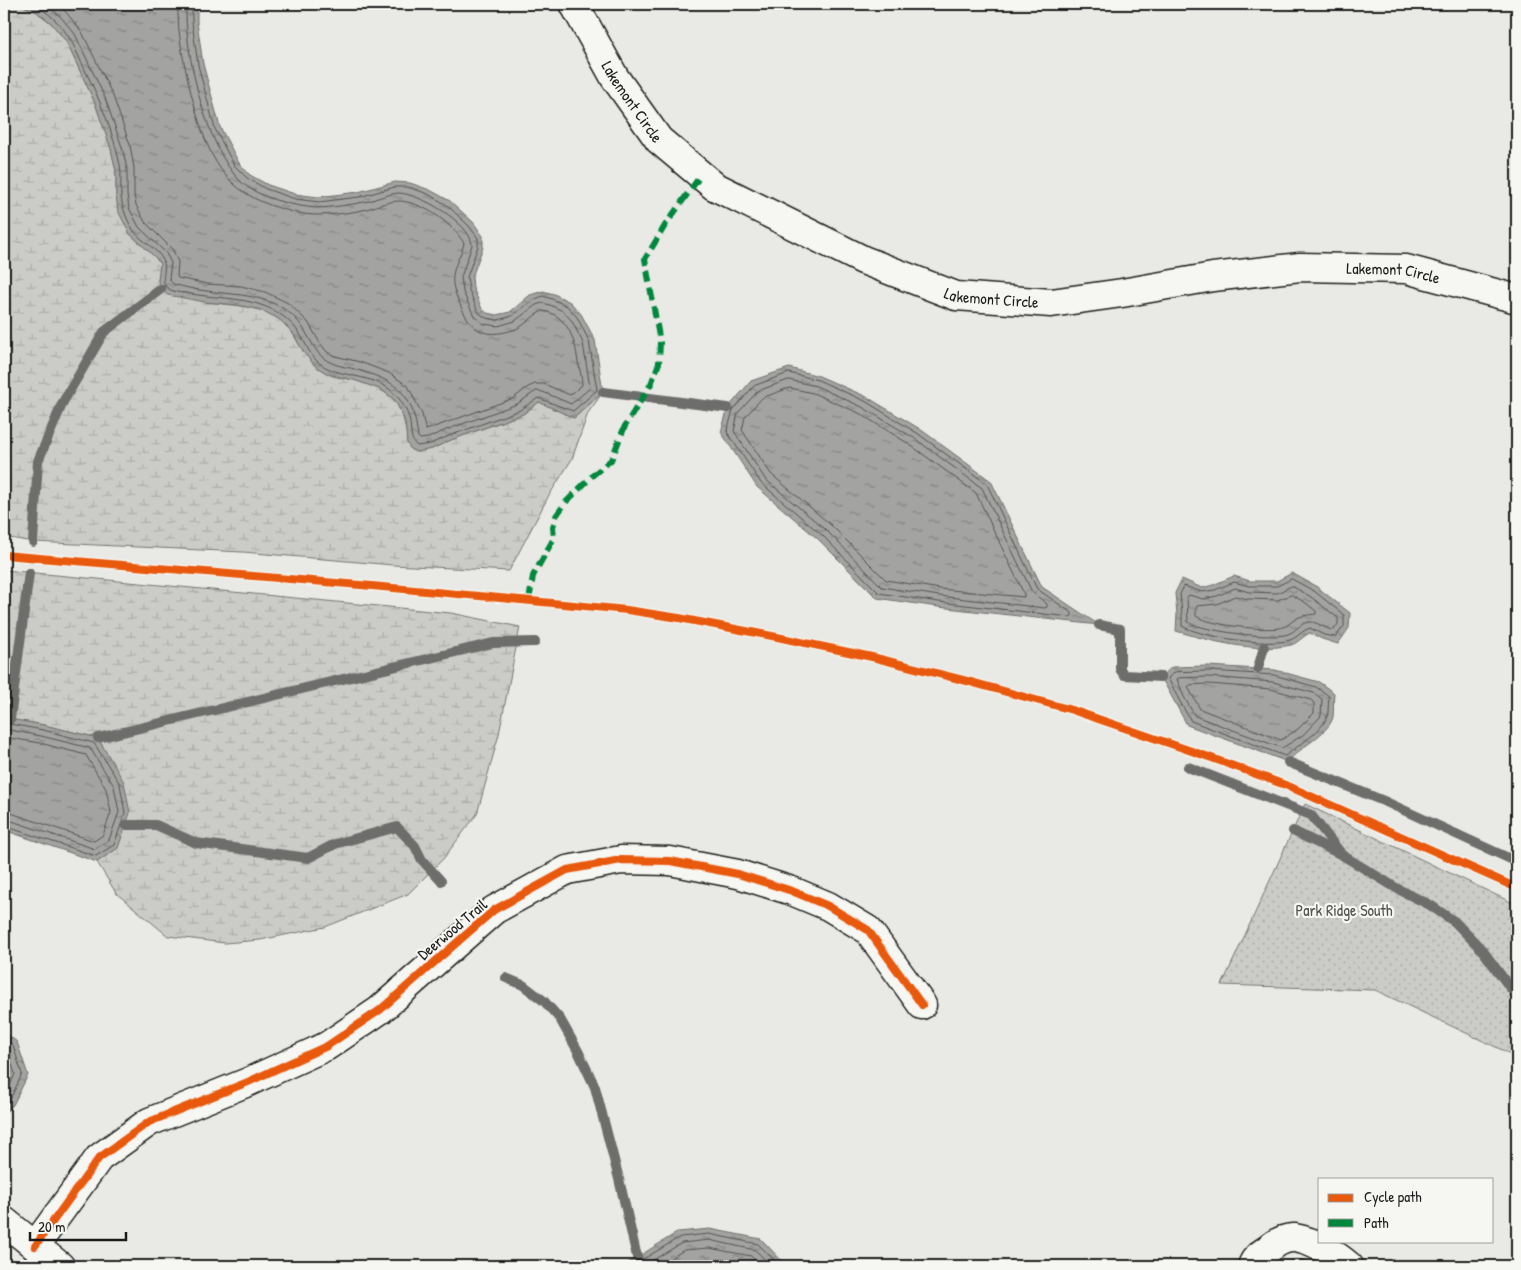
<svg xmlns="http://www.w3.org/2000/svg" width="1521" height="1270" font-family="'Patrick Hand',sans-serif">
	<style>
		.grass { fill: url(#grass-dots); stroke: #747472 }
		.wetland { fill: url(#wetland-marsh); stroke: #747472 }
		.water { fill: url(#water-ripples); stroke: #6d6d6c }
		.lines { fill: none; stroke-linecap: round; stroke-linejoin: round }
		.shore { stroke: #525251; stroke-width: 1 }
		.stream { stroke: #6d6d6c; stroke-width: 10 }
		.minor-casing { stroke: #1c1c1c; stroke-width: 31 }
		.minor { stroke: #f6f6f2; stroke-width: 28 }
		.quiet { stroke: #00873e; stroke-width: 6; stroke-dasharray: 12 6; stroke-linecap: butt }
		.cycleway-casing { stroke: #f6f6f2; stroke-width: 11 }
		.cycleway { stroke: #e8590c; stroke-width: 8 }
		.labels { text-anchor: middle; dominant-baseline: central; stroke-width: 4.5; stroke-linejoin: round; paint-order: stroke }
		.street-label { font-size: 16px; fill: #1c1c1c; stroke: #f6f6f2 }
		.park-label { font-size: 16px; fill: #51514f; stroke: #f6f6f2 }
	</style>
	<defs>
		<pattern id="grass-dots" width="8" height="8" patternUnits="userSpaceOnUse" patternTransform="scale(1.25)"><rect width="8" height="8" fill="#cbcbc7"/><path d="M2 2h.1M6 6h.1" fill="none" stroke="#aeaeaa" stroke-width="1.8" stroke-linecap="round"/></pattern>
		<pattern id="wetland-marsh" width="20" height="14" patternUnits="userSpaceOnUse" patternTransform="scale(1.25)"><rect width="20" height="14" fill="#cbcbc7"/><path d="M1 5h8M5 5V1M11 12h8M15 12V8" fill="none" stroke="#aeaeaa"/></pattern>
		<pattern id="water-ripples" width="26" height="14" patternUnits="userSpaceOnUse" patternTransform="scale(1.25)"><rect width="26" height="14" fill="#a3a3a1"/><path d="M2 4q2-2 4 0t4 0M15 11q2-2 4 0t4 0" fill="none" stroke="#848482"/></pattern>
	</defs>
	<rect width="100%" height="100%" fill="#e9e9e5"/>
	<filter id="ink" filterUnits="userSpaceOnUse"><feTurbulence type="fractalNoise" baseFrequency=".02" numOctaves="2"/><feDisplacementMap in="SourceGraphic" scale="10" xChannelSelector="R" yChannelSelector="G"/><feConvolveMatrix kernelMatrix="1 2 1 2 8 2 1 2 1" color-interpolation-filters="sRGB"/></filter>
	<g filter="url(#ink)">
		<path class="grass" d="M1305,804L1517,905V1057L1375,990L1222,985Z
			M1293,1260H1303L1315,1266H1279L1283,1263Z"/>
		<path class="wetland" d="M4,4H19L37,12L51,23L66,41L95,103L111,149L116,171V196L130,234L156,258L160,264L158,281C170,286 195,300 207,302C232,306 253,304 277,318C293,327 295,341 305,353C309,358 322,371 328,374C335,378 346,378 354,380C394,392 402,401 408,443L432,449L451,440L523,414L539,402L574,418L603,392L588,413L572,459L548,497L509,571L393,565L243,552L33,542L4,537Z
			M4,570L451,613L520,627L499,734L477,814L443,859L408,894L325,927L260,940L225,943L168,936L116,893L97,862L118,848L98,738L44,725L4,718Z"/>
		<path class="water" d="M19,4H197V22L203,64L220,127L239,163L250,175L268,185L295,194L318,197L358,192L395,182L410,183L430,190L450,201L473,222L483,236V247L472,277L473,288L482,309L487,313L496,315L510,312L530,295L543,291L554,294L570,302L581,314L595,340L603,392L574,418L539,402L523,414L451,440L432,449L417,452L411,450L407,443L405,421L395,400L382,390L354,380L328,374L315,366L304,353L293,333L279,319L261,310L238,305L205,302L168,295L161,289L158,281L160,264L156,258L130,234L118,211L116,196V171L111,149L95,103L66,41L51,23L37,12Z
			M789,368L819,376L867,397L920,429L991,481L1042,587L1099,625L938,607L877,598L818,539L757,487L721,432L728,408L751,381Z
			M1292,573L1317,587L1350,613L1349,628L1338,644L1322,639L1310,633C1303,636 1298,643 1291,645C1254,653 1211,641 1176,631L1177,614L1175,593L1182,579L1202,588L1213,585L1234,576L1250,581H1277Z
			M1209,666L1275,670L1319,682L1334,693C1333,701 1334,710 1333,717C1329,734 1298,748 1288,762L1187,725L1161,677L1172,667Z
			M4,718L44,725L98,738L124,782L130,813L118,848L97,862L4,830Z
			M4,1032L17,1042L28,1075L13,1105L4,1114Z
			M710,1229L761,1239L784,1263L786,1266H623L678,1232Z"/>
		<g class="lines">
			<path class="shore" d="M32,4C47,10 62,25 70,39C76,49 80,60 85,70C100,100 113,132 120,165C122,175 120,186 121,196C122,207 127,221 134,231C142,242 157,248 163,260C168,270 157,284 171,290C175,292 181,293 186,293C210,298 241,297 264,306C277,311 289,319 297,330C305,340 308,353 318,362C334,377 369,374 388,388C399,397 405,405 409,418C412,428 409,440 417,446L430,444L449,436L520,410L538,398L573,411L597,390L589,341L577,317L567,306L552,299L543,296L533,300L512,316L498,320L486,318L478,312L469,290L467,277L478,246V238L469,226L447,205L428,194L408,187H395L359,197L319,202L295,199L266,189L247,178L234,165L215,129L198,65L192,22V4
				M46,4L60,16L75,34L105,98L122,147L127,169V195L129,208L139,227L166,253L171,263L169,279L173,284C184,287 196,290 207,291C234,295 260,294 284,309C291,313 299,321 303,328C312,341 316,357 332,363C340,367 349,367 358,370C399,382 413,394 418,437L420,439L428,438L446,430L517,404L536,391L543,392L571,404L590,388L583,343L572,321L563,311L550,305L542,303L536,305L515,321L498,326L484,324L474,316L463,292L461,277L472,245C471,223 419,193 398,193C389,194 378,198 369,201C355,204 330,208 316,208C293,206 259,198 241,182C206,148 184,52 186,4
				M57,4L65,11L82,32L113,96L130,145L134,168V195L136,205L145,222L173,250L178,262L177,276L178,278L207,284L241,286L265,292L288,303L308,322L320,343L327,352L335,356L360,362L389,373L408,386L422,414L425,428L426,430L514,398L528,387L535,384H544L570,395L582,385C582,378 580,370 578,362C575,340 568,315 543,311C532,315 525,327 513,330C483,339 471,331 459,302C455,294 452,285 453,276C454,264 462,254 464,243C452,224 429,207 407,202C393,198 376,207 363,210C349,213 332,215 318,215C302,215 288,211 273,206C217,188 205,145 191,93C184,64 177,34 178,4
				M789,373L818,380L865,401L917,433L987,484L1037,589L1072,613V616L1070,617L939,602L879,593L822,535L761,483L727,432L733,410L754,386Z
				M789,380L816,386L862,407L914,438L982,488L1032,592L1047,604V607L1045,608L939,596L882,587L826,530L765,479L734,431L738,413L758,391Z
				M790,388L813,393L859,413L909,444L976,493L1024,594V597L940,589L886,580L831,525L771,474L742,430L745,417L762,398Z
				M1292,579L1314,591L1344,615V626L1336,637L1324,635L1310,628C1301,631 1297,638 1290,640C1269,647 1201,637 1182,626V614L1180,594L1184,586L1202,592L1215,590L1234,582L1249,586H1277Z
				M1292,586L1311,597L1338,618V624L1334,630C1325,630 1318,621 1309,622C1300,623 1296,631 1288,634C1272,640 1203,631 1188,622L1187,597L1189,595L1203,599L1217,596L1235,588L1249,592L1277,593Z
				M1292,595L1306,603L1316,611V614C1309,615 1301,615 1294,620C1291,622 1288,625 1284,627C1268,632 1209,625 1196,616V608L1197,606L1217,604L1235,596L1248,599L1277,600Z
				M1209,671L1274,675L1316,687L1329,696C1328,703 1329,713 1326,719C1319,734 1297,746 1285,756L1191,721L1179,700L1168,678L1175,672Z
				M1209,677L1273,682L1314,693L1322,699L1321,716L1303,735L1282,748L1195,716L1184,697L1177,679L1179,678Z
				M1209,684L1271,689L1311,700L1314,703V713L1298,729L1281,740L1200,709L1188,687L1190,685Z
				M4,723L43,730L94,743L120,784L125,813L114,845L96,856L4,826
				M4,729L41,736L90,748L114,786L119,812L109,840L95,849L9,820L4,819
				M4,737L40,743L86,755L106,789L111,812L103,835L94,841L11,813L4,812
				M4,1038L13,1045L22,1074L9,1102L4,1107
				M4,1046L7,1049L15,1074L4,1099
				M632,1266L680,1237L709,1234L758,1244L780,1266
				M643,1266L682,1243L709,1240L755,1250L772,1266
				M658,1266L684,1250L709,1248L751,1256L761,1266"/>
			<path class="stream" d="M603,392L728,408
				M33,542L38,461L63,402L104,332L161,289
				M1099,625L1120,629V669L1124,675L1161,677
				M1258,668L1264,647
				M10,719L29,573
				M98,738L493,643L535,642
				M1288,762L1386,802L1517,862
				M1188,767L1311,815L1340,852
				M126,825H156L196,843L308,858L335,844L397,827L415,846L422,860L441,881
				M1293,831L1342,855L1398,889L1430,905L1455,922L1483,951L1517,997
				M506,978L523,985L544,1001L560,1019L578,1051L595,1087L619,1179L637,1257"/>
			<defs>
				<g id="minor">
					<path id="s1" d="M574,4L615,78L659,140L714,186L863,260L956,296L1051,303L1122,293L1213,277L1300,267L1406,269L1517,299"/>
					<path d="M4,1221L60,1266"/>
					<path d="M35,1246L99,1158L149,1122L248,1082L327,1046L380,1010L494,910L567,870L621,860L670,861L738,874L792,891L828,906L868,930L922,1005"/>
					<path d="M1252,1266C1255,1258 1259,1255 1267,1250C1274,1244 1285,1237 1295,1238C1314,1241 1335,1254 1349,1266"/>
				</g>
			</defs>
			<use href="#minor" class="minor-casing"/>
			<use href="#minor" class="minor"/>
			<path class="quiet" d="M529,601L533,576L554,538L553,527L556,516L566,502L593,475L611,460L625,426L651,384L659,363L660,342L645,259L666,224L701,175"/>
			<defs>
				<path id="cycleway" d="M4,555L372,586L627,610L679,618L777,637L872,657L967,681L1072,710L1209,757L1288,786L1517,888
					M35,1246L99,1158L149,1122L248,1082L327,1046L380,1010L494,910L567,870L621,860L670,861L738,874L792,891L828,906L868,930L922,1005"/>
			</defs>
			<use href="#cycleway" class="cycleway-casing"/>
			<use href="#cycleway" class="cycleway"/>
		</g>
	</g>
	<g class="labels">
		<g class="street-label">
			<text stroke="none"><textPath href="#s1" startOffset="114">Lakemont Circle</textPath></text>
			<text stroke="none"><textPath href="#s1" startOffset="939">Lakemont Circle</textPath></text>
			<text stroke="none"><textPath href="#s1" startOffset="534">Lakemont Circle</textPath></text>
			<text transform="translate(452 929) rotate(-40)">Deerwood Trail</text>
		</g>
		<g class="park-label">
			<text x="1344" y="910">Park Ridge South</text>
		</g>
	</g>
	<rect width="1521" height="1270" fill="none" stroke="#f6f6f2" stroke-width="20"/>
	<rect x="10" y="10" width="1501" height="1250" fill="none" stroke="#1c1c1c" stroke-width="2" filter="url(#ink)"/>
	<rect x="1318" y="1178" width="175" height="65" fill="#f6f6f2" stroke="#9f9f9c"/>
	<rect x="1328" y="1194" width="25" height="8" fill="#e8590c" stroke="#9f9f9c"/>
	<text x="1364" y="1202" font-size="15" fill="#1c1c1c">Cycle path</text>
	<rect x="1328" y="1219" width="25" height="8" fill="#00873e" stroke="#9f9f9c"/>
	<text x="1364" y="1228" font-size="15" fill="#1c1c1c">Path</text>
	<path d="M30 1232v8h96v-8" fill="none" stroke="#1c1c1c" stroke-width="2.5"/>
	<text x="38" y="1232" font-size="15" fill="#1c1c1c" stroke="#f6f6f2" stroke-width="4" paint-order="stroke">20 m</text>
</svg>
